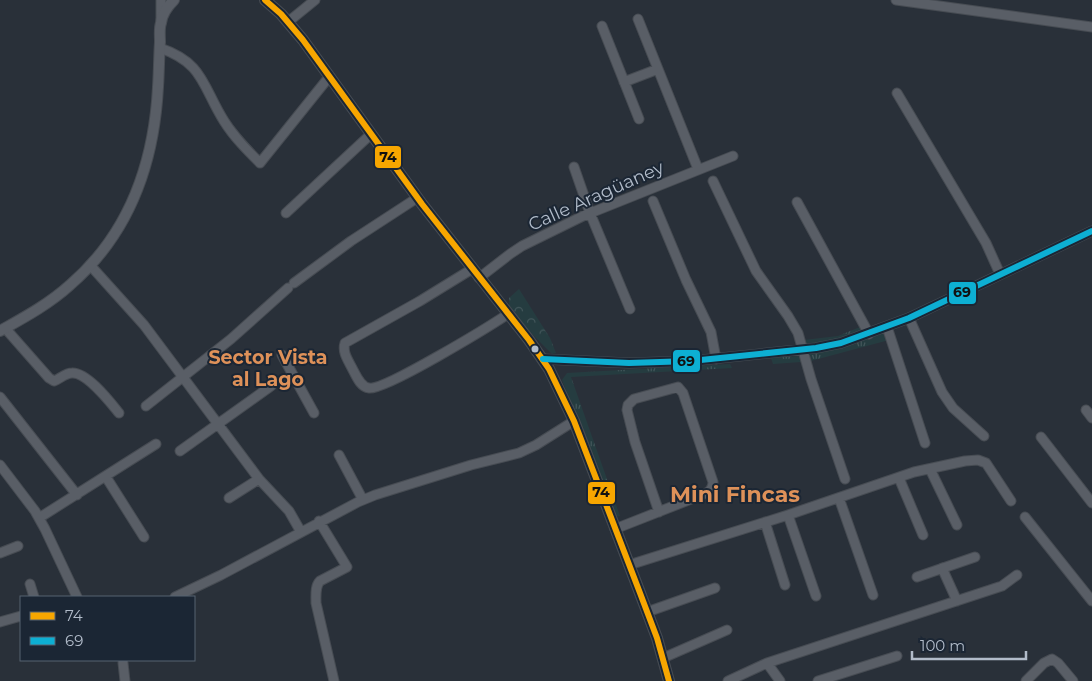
<svg xmlns="http://www.w3.org/2000/svg" width="1092" height="681" font-family="Montserrat,sans-serif">
	<style>
		.grass { fill: url(#grass-tufts) }
		.forest { fill: url(#forest-crowns) }
		.lines { fill: none; stroke-linecap: round; stroke-linejoin: round }
		.minor-casing { stroke: #474c53; stroke-width: 11 }
		.tertiary-casing { stroke: #474c53; stroke-width: 12 }
		.minor { stroke: #595e66; stroke-width: 9 }
		.tertiary { stroke: #595e66; stroke-width: 10 }
		.bus-1-casing { stroke: #1b2634; stroke-width: 10 }
		.bus-2-casing { stroke: #1b2634; stroke-width: 10 }
		.bus-1 { stroke: #f7a600; stroke-width: 6 }
		.bus-2 { stroke: #0dafd3; stroke-width: 6 }
		.bus-dot { fill: #b2bcca; stroke: #1b2634; stroke-width: 2 }
		.labels { text-anchor: middle; dominant-baseline: central; stroke-width: 4; stroke-linejoin: round; paint-order: stroke }
		.street-label { font-size: 18px; fill: #b2bcca; stroke: #1b2634 }
		.neighbourhood-label { font-size: 19px; font-weight: bold; fill: #de9159; stroke: #1b2634 }
		.district-label { font-size: 22px; font-weight: bold; fill: #de9159; stroke: #1b2634 }
		.line-badge { stroke: #1b2634; stroke-width: 2 }
		.pale-badge-label { font-size: 14px; text-anchor: middle; font-weight: bold; fill: #111 }
	</style>
	<defs>
		<pattern id="grass-tufts" width="24" height="20" patternUnits="userSpaceOnUse" patternTransform="scale(1.25)"><rect width="24" height="20" fill="#253c40"/><path d="M3 7l-1-3M5 7V3M7 7l1-3M15 17l-1-3M17 17v-4M19 17l1-3" fill="none" stroke="#42565a"/></pattern>
		<pattern id="forest-crowns" width="20" height="18" patternUnits="userSpaceOnUse" patternTransform="scale(1.25)"><rect width="20" height="18" fill="#253c40"/><path d="M2 6a3 3 0 1 1 6 0M12 15a3 3 0 1 1 6 0" fill="none" stroke="#42565a"/></pattern>
	</defs>
	<rect width="100%" height="100%" fill="#293039"/>
	<path class="grass" d="M860,327L863,331L840,340L806,346L804,340L838,336Z
		M886,332L889,340L807,362L805,354Z
		M800,356L801,362L773,364L771,358Z
		M730,364L732,368L571,377L620,516L615,517L562,380L567,373Z"/>
	<path class="forest" d="M519,289L550,338L556,353L552,354L524,326L509,306V298Z"/>
	<g class="lines">
		<defs>
			<path id="minor" d="M896,0L1092,27
				M638,19L698,169
				M161,20V0
				M288,22L315,0
				M602,26L639,119
				M160,48C204,63 202,86 224,121C234,137 247,150 260,163L329,77
				M624,82L658,69
				M897,93L986,243L1000,274
				M574,167L590,213L630,309
				M713,181L756,271L788,316L798,333L811,379L845,479
				M653,201L686,280L711,332L716,359
				M797,202L869,334
				M286,213L370,135
				M90,265L144,325L259,479L289,511L301,532
				M472,269L420,301L345,343C342,352 348,360 352,368C356,375 360,387 369,388C384,391 490,326 508,314
				M479,278L510,254L522,246L583,216L733,156
				M294,283L351,241L417,198
				M909,318L942,392L953,408L984,436
				M887,327L925,443
				M5,328L49,378L54,381C60,379 65,373 72,373C87,372 110,402 119,413
				M282,355L314,413
				M543,359L629,363L691,361L816,348L841,343L909,318L1092,231
				M0,397L77,495
				M146,406L231,339L288,288
				M1086,410L1092,418
				M1041,437L1092,503
				M180,451L271,386
				M339,455L363,500
				M0,465L35,511L45,529L77,597
				M930,469L957,525
				M106,477L144,537
				M899,478L923,535
				M229,498L259,479
				M839,498L873,595
				M788,515L816,596
				M1025,517L1092,601
				M39,518L156,444
				M319,521L347,567L320,581C315,586 316,595 316,603L334,681
				M765,522L785,585
				M615,529L625,525L704,494C710,492 713,488 713,482L683,393L678,387L634,399L628,405L627,410L635,442L659,512
				M0,553L18,546
				M629,565L788,515L914,472L965,461L978,460L986,463L1011,501
				M942,568L957,601
				M917,577L975,557
				M30,584L34,597
				M175,597L221,575L358,502L375,495L471,465L519,453L536,445L574,421
				M647,612L715,588
				M0,622L21,616
				M663,658L727,630
				M123,663L125,681
				M767,663L780,681
				M728,681L767,663L1002,586L1017,575
				M818,681L897,656
				M1026,681L1044,663L1052,659L1058,663L1073,681"/>
			<path id="tertiary" d="M265,0L281,14L303,40L422,204L529,340L549,369L574,421L640,593L657,638L669,681
				M0,331C25,317 49,304 70,285C129,234 154,164 158,87C159,72 159,57 160,42C160,36 159,28 161,23C162,14 168,6 174,0"/>
		</defs>
		<use href="#minor" class="minor-casing"/>
		<use href="#tertiary" class="tertiary-casing"/>
		<use href="#minor" class="minor"/>
		<use href="#tertiary" class="tertiary"/>
		<defs>
			<path id="bus-1" d="M265,0L281,14L303,40L422,204L529,340L549,369L574,421L640,593L657,638L669,681"/>
			<path id="bus-2" d="M543,359L629,363L691,361L816,348L841,343L909,318L1092,231"/>
		</defs>
		<use href="#bus-1" class="bus-1-casing"/>
		<use href="#bus-2" class="bus-2-casing"/>
		<use href="#bus-1" class="bus-1"/>
		<use href="#bus-2" class="bus-2"/>
	</g>
	<circle class="bus-dot" cx="535" cy="349" r="4.5"/>
	<g class="labels">
		<g class="street-label">
			<text transform="translate(596 196) rotate(-24)">Calle Aragüaney</text>
		</g>
		<g class="neighbourhood-label">
			<text x="268" y="357">Sector Vista<tspan x="268" dy="22">al Lago</tspan></text>
		</g>
		<g class="district-label">
			<text x="735" y="494">Mini Fincas</text>
		</g>
	</g>
	<g class="line-badge">
		<rect x="374" y="145" width="28" height="24" rx="5" fill="#f7a600"/>
		<rect x="948" y="281" width="29" height="24" rx="5" fill="#0dafd3"/>
		<rect x="672" y="349" width="29" height="24" rx="5" fill="#0dafd3"/>
		<rect x="587" y="481" width="29" height="24" rx="5" fill="#f7a600"/>
	</g>
	<g class="pale-badge-label">
		<text x="388" y="162">74</text>
		<text x="962" y="297">69</text>
		<text x="686" y="366">69</text>
		<text x="601" y="497">74</text>
	</g>
	<rect x="20" y="596" width="175" height="65" fill="#1b2634" stroke="#576270"/>
	<rect x="30" y="612" width="25" height="8" fill="#f7a600" stroke="#576270"/>
	<text x="65" y="621" font-size="15" fill="#b2bcca">74</text>
	<rect x="30" y="637" width="25" height="8" fill="#0dafd3" stroke="#576270"/>
	<text x="65" y="646" font-size="15" fill="#b2bcca">69</text>
	<path d="M912 651v8h114v-8" fill="none" stroke="#b2bcca" stroke-width="2.5"/>
	<text x="920" y="651" font-size="15" fill="#b2bcca" stroke="#1b2634" stroke-width="4" paint-order="stroke">100 m</text>
</svg>
